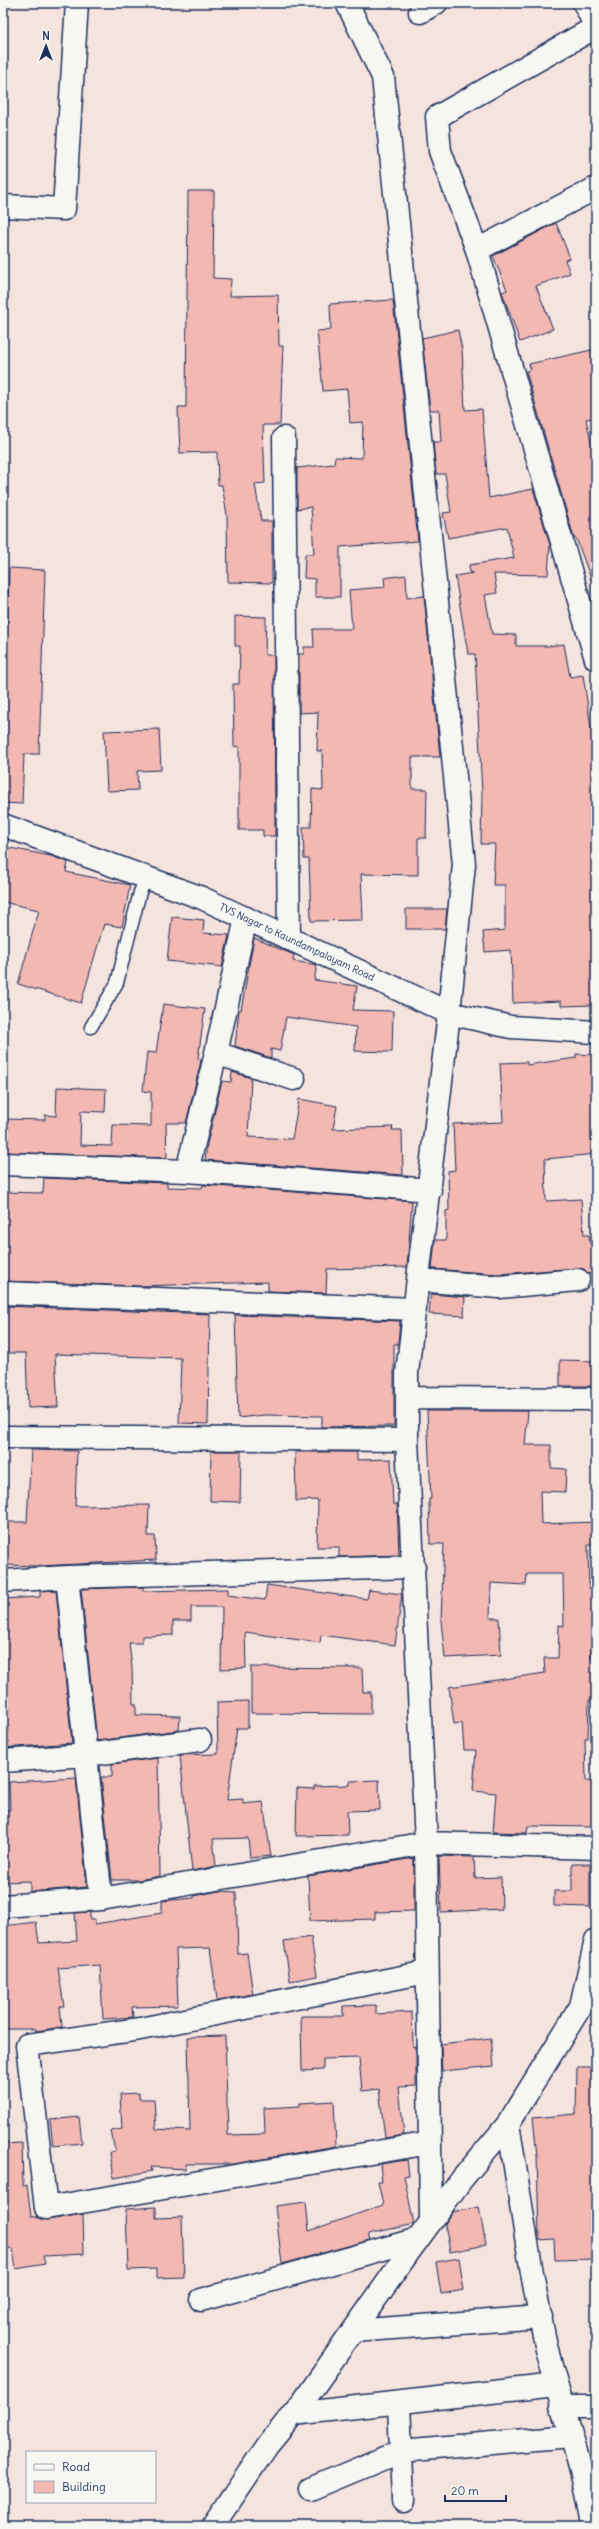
<svg xmlns="http://www.w3.org/2000/svg" width="599" height="2529" font-family="Delius,sans-serif">
	<style>
		.building { fill: #f3b8b1; stroke: #1b2f5e }
		.lines { fill: none; stroke-linecap: round; stroke-linejoin: round }
		.lane-casing { stroke: #1b2f5e; stroke-width: 15 }
		.street-casing { stroke: #1b2f5e; stroke-width: 25 }
		.secondary-casing { stroke: #1b2f5e; stroke-width: 25 }
		.lane { stroke: #f6f6f2; stroke-width: 12 }
		.street { stroke: #f6f6f2; stroke-width: 22 }
		.secondary { stroke: #f6f6f2; stroke-width: 22 }
		.labels { text-anchor: middle; dominant-baseline: central; stroke-width: 4; stroke-linejoin: round; paint-order: stroke }
		.street-label { font-size: 10px; fill: #1b2f5e; stroke: #f6f6f2 }
	</style>
	<rect width="100%" height="100%" fill="#f5e3de"/>
	<filter id="ink" filterUnits="userSpaceOnUse"><feTurbulence type="fractalNoise" baseFrequency=".025" numOctaves="2"/><feDisplacementMap in="SourceGraphic" scale="8" xChannelSelector="R" yChannelSelector="G"/><feConvolveMatrix kernelMatrix="1 2 1 2 8 2 1 2 1" color-interpolation-filters="sRGB"/></filter>
	<g filter="url(#ink)">
		<path class="building" d="M188,191H214L213,278L231,279L230,296L278,295L279,346H283L280,425H263L265,483L255,484L261,521H272V583L228,582L227,515L222,485H218L217,452L180,453L178,407H186Z
			M556,223L570,258L565,260L570,273L536,286L553,329L520,342L502,292L507,290L493,256Z
			M393,300L418,541L340,547V597H315V579L304,578L305,554H314L311,507L297,509V468L334,464L335,457L362,458L363,422L350,423L347,389L323,391L317,331L331,330L330,304Z
			M458,330L462,350L465,410L482,409L489,498L533,489L550,545L548,575L494,574L497,593L485,595L492,634L516,635V646H548L564,644L570,677L583,675L593,740H596V1005L561,1006V1001L513,1003L511,950L485,952L483,932L505,930V885H493L495,844H481L482,794L475,654H468L455,576L473,573H470L469,565L514,558L507,527L448,538L443,513L451,512L445,474H436L433,442H441L439,410H430L422,338Z
			M596,349V418L586,419L596,465L594,587L576,538H574L526,371L531,370L529,364Z
			M9,568L45,570L39,754H24L22,804L3,803Z
			M406,575L407,598L424,596L440,757H412V789H427L426,838H418V875L361,874L363,920L311,921L309,859H304L303,827H311L312,789L323,790L322,751H317L318,712L299,713V654H304V647H314L313,629H352L349,590L385,587L384,578Z
			M235,616L266,617L265,655H274L275,836H263V830H239V746L234,747L233,684H239L240,646H235Z
			M159,729L161,770L137,771L138,790L107,791L104,731Z
			M5,847L51,856L68,862L66,872L130,885L122,927L104,924L81,1003L18,984L39,910L3,902Z
			M406,909H447L445,929H406Z
			M172,917L204,920L203,933L229,935L222,967L167,961Z
			M254,938L294,955L293,961L317,965L314,980L357,986L353,1010L393,1011L392,1052L355,1051L356,1027L286,1017L280,1051L271,1049V1058L235,1046L239,1010H241Z
			M163,1004L205,1009L198,1058L201,1059L200,1065L186,1123H166L167,1158L3,1152V1119L45,1120V1115L56,1116L57,1087L106,1089L105,1112L81,1111L80,1145L112,1146L113,1125L151,1126V1092L143,1091L147,1052L156,1053Z
			M576,1054L596,1055V1154L545,1159L546,1201L581,1199L584,1235H589L590,1244H596V1274H589L584,1269L577,1268L499,1274L432,1269L435,1240H446V1211L449,1210L448,1171L455,1170L453,1124L503,1122L500,1063L527,1062V1065L576,1058Z
			M232,1072L251,1078L248,1137L292,1139L299,1099L337,1106L333,1129L393,1127L392,1130H402L403,1175L205,1160L207,1144L222,1081L231,1082Z
			M44,1178L167,1183V1187L202,1188L203,1185L412,1201L407,1267L327,1269L326,1293L268,1291V1282L139,1286L3,1281V1192L43,1193Z
			M431,1294L465,1297L464,1316L429,1314Z
			M3,1306L210,1314L208,1424L179,1423L181,1358L55,1354L58,1407L28,1408L26,1353H3Z
			M235,1315L400,1321L398,1344H394V1426L322,1427V1416L264,1415L238,1418Z
			M560,1360L596,1361V1386H560Z
			M427,1411H528L525,1445H551V1468L566,1469L565,1492L540,1491L541,1524L596,1522V1544H588L589,1588H596V1612H592L591,1658L595,1657L596,1700H589L588,1738H585L586,1781L594,1782L595,1827L528,1826L527,1833L493,1832L496,1793L473,1791L476,1750H464L462,1723L454,1724L449,1687L545,1673L544,1658H558L559,1625L564,1626L563,1574H527L526,1585L491,1583L490,1618H499L501,1655L445,1658L441,1621L444,1544H430L429,1499H431Z
			M31,1450L77,1451L75,1506L149,1505L148,1536H155L156,1560L39,1566L3,1565V1522H27Z
			M211,1451H241L240,1502L210,1501Z
			M295,1452H357V1460L391,1459L393,1504H397L399,1555L339,1557V1547H317L318,1500L296,1501Z
			M267,1585L367,1599L369,1590L402,1594L395,1645L321,1635L320,1643L245,1632L246,1668L221,1669L222,1607H191V1621H173V1635L142,1636V1643H129L132,1668L133,1704H136V1715L180,1716L179,1730L97,1741L81,1589L143,1587V1591L228,1589V1595L265,1600Z
			M56,1590L72,1743L3,1748V1599L40,1597V1591Z
			M251,1667L362,1668L363,1692H371V1714L251,1713Z
			M248,1701V1728H237L227,1800L243,1799V1804L263,1802L271,1856L250,1858L248,1838L213,1839L216,1866L192,1871L180,1755L218,1754L217,1702Z
			M158,1758L160,1876L139,1880H112L101,1777H112V1764Z
			M76,1778L87,1887L30,1892V1881L3,1882V1810H10L9,1782Z
			M379,1780L380,1810L347,1811L348,1835L296,1836L297,1788L314,1789V1786L350,1785V1781Z
			M439,1856L474,1857L475,1878L501,1877L502,1909L441,1912Z
			M414,1858V1911L375,1912V1919L310,1921L308,1876Z
			M572,1864H590V1907L554,1906V1891H572Z
			M219,1891L236,1892L238,1954L247,1953L253,1994L217,2000L210,1948L176,1949L178,2006L132,2007L133,2017L103,2019L100,1965L58,1968L64,2006H60L62,2027L36,2031V2029H3V1926L36,1922L39,1943L77,1941L75,1913L90,1912V1919H95V1924L162,1913V1901L194,1898V1896Z
			M311,1937L317,1976L290,1981L284,1941Z
			M376,2005V2014L412,2012L413,2047L416,2046V2086L399,2087L404,2135L385,2138L379,2089L362,2091L359,2058L323,2059V2070L302,2071L301,2016H343V2006Z
			M225,2036L228,2135L265,2134L264,2108L300,2106V2103L334,2101L336,2146L234,2164H186V2169L151,2167L152,2171L114,2178L110,2152L115,2151L111,2131L122,2129L120,2094L139,2093V2099H154L156,2129L190,2131L188,2037Z
			M491,2038L494,2066L442,2071L441,2044Z
			M577,2067H596L595,2259L555,2260L554,2239L539,2240L537,2155L533,2118L576,2114Z
			M79,2117L82,2143L53,2146L50,2120Z
			M22,2143L23,2186L27,2185L31,2216L48,2220L83,2214L84,2254L43,2256L45,2264L16,2269L13,2249L3,2250V2144Z
			M407,2160L409,2175L404,2176L414,2224L368,2234L370,2240L282,2264L275,2206L306,2202L309,2231L383,2205L378,2182H382L380,2164Z
			M156,2207V2218L182,2217L184,2277L157,2278V2269L128,2270L126,2209Z
			M479,2207L486,2245L450,2252L445,2224L453,2212Z
			M459,2258L464,2290L441,2294L436,2262Z"/>
		<g class="lines">
			<defs>
				<path id="lane" d="M91,1027L117,983L140,892L147,877"/>
				<path id="street" d="M347,3L383,77L464,864L449,1013L407,1373V1440L426,1843L596,1848
					M584,3L596,27
					M420,12L436,3
					M596,27L437,117L440,151L477,250L596,659
					M3,206L64,209L77,3
					M477,250L596,188
					M284,438L289,939
					M216,1053L294,1079
					M3,1164L187,1171L430,1190
					M187,1171L216,1053L246,918
					M419,1280L499,1287L578,1280
					M3,1293L415,1309
					M409,1398L596,1399
					M3,1437L407,1440
					M67,1577L86,1755L200,1740
					M3,1581L67,1577L414,1567
					M3,1761L86,1755L101,1899L426,1843L431,2221
					M3,1906L101,1899
					M427,1972L140,2029L27,2045L46,2208L430,2143
					M508,2124C520,2194 529,2266 544,2336C557,2400 584,2461 592,2526
					M201,2300L418,2239
					M353,2331L541,2317
					M399,2403L403,2501
					M561,2407H596
					M293,2414L556,2385
					M310,2489L401,2451L571,2436"/>
				<path id="secondary" d="M3,825L202,898L449,1013L511,1027L596,1032
					M213,2526L267,2446L303,2402L408,2253L462,2179L508,2124L581,2006L596,1940"/>
			</defs>
			<use href="#lane" class="lane-casing"/>
			<use href="#street" class="street-casing"/>
			<use href="#secondary" class="secondary-casing"/>
			<use href="#lane" class="lane"/>
			<use href="#street" class="street"/>
			<use href="#secondary" class="secondary"/>
		</g>
	</g>
	<g class="labels">
		<g class="street-label">
			<text transform="translate(297 942) rotate(25)">TVS Nagar to Kaundampalayam Road</text>
		</g>
	</g>
	<rect width="599" height="2529" fill="none" stroke="#f6f6f2" stroke-width="16"/>
	<rect x="8" y="8" width="583" height="2513" fill="none" stroke="#1b2f5e" stroke-width="1.5" filter="url(#ink)"/>
	<rect x="26" y="2451" width="130" height="52" fill="#f6f6f2" stroke="#9ea6b7"/>
	<rect x="34" y="2464" width="20" height="6" fill="#f6f6f2" stroke="#9ea6b7"/>
	<text x="62" y="2471" font-size="12" fill="#1b2f5e">Road</text>
	<rect x="34" y="2481" width="20" height="12" fill="#f3b8b1" stroke="#9ea6b7"/>
	<text x="62" y="2491" font-size="12" fill="#1b2f5e">Building</text>
	<g transform="translate(46 46)" stroke="#f6f6f2" stroke-width="3" paint-order="stroke">
	<path d="M0-3L7 15L0 10L-7 15Z" fill="#1b2f5e"/>
	<text y="-6" font-size="11" font-weight="bold" text-anchor="middle" fill="#1b2f5e">N</text>
	</g>
	<path d="M445 2495v6h61v-6" fill="none" stroke="#1b2f5e" stroke-width="2"/>
	<text x="451" y="2495" font-size="12" fill="#1b2f5e" stroke="#f6f6f2" stroke-width="3" paint-order="stroke">20 m</text>
</svg>
